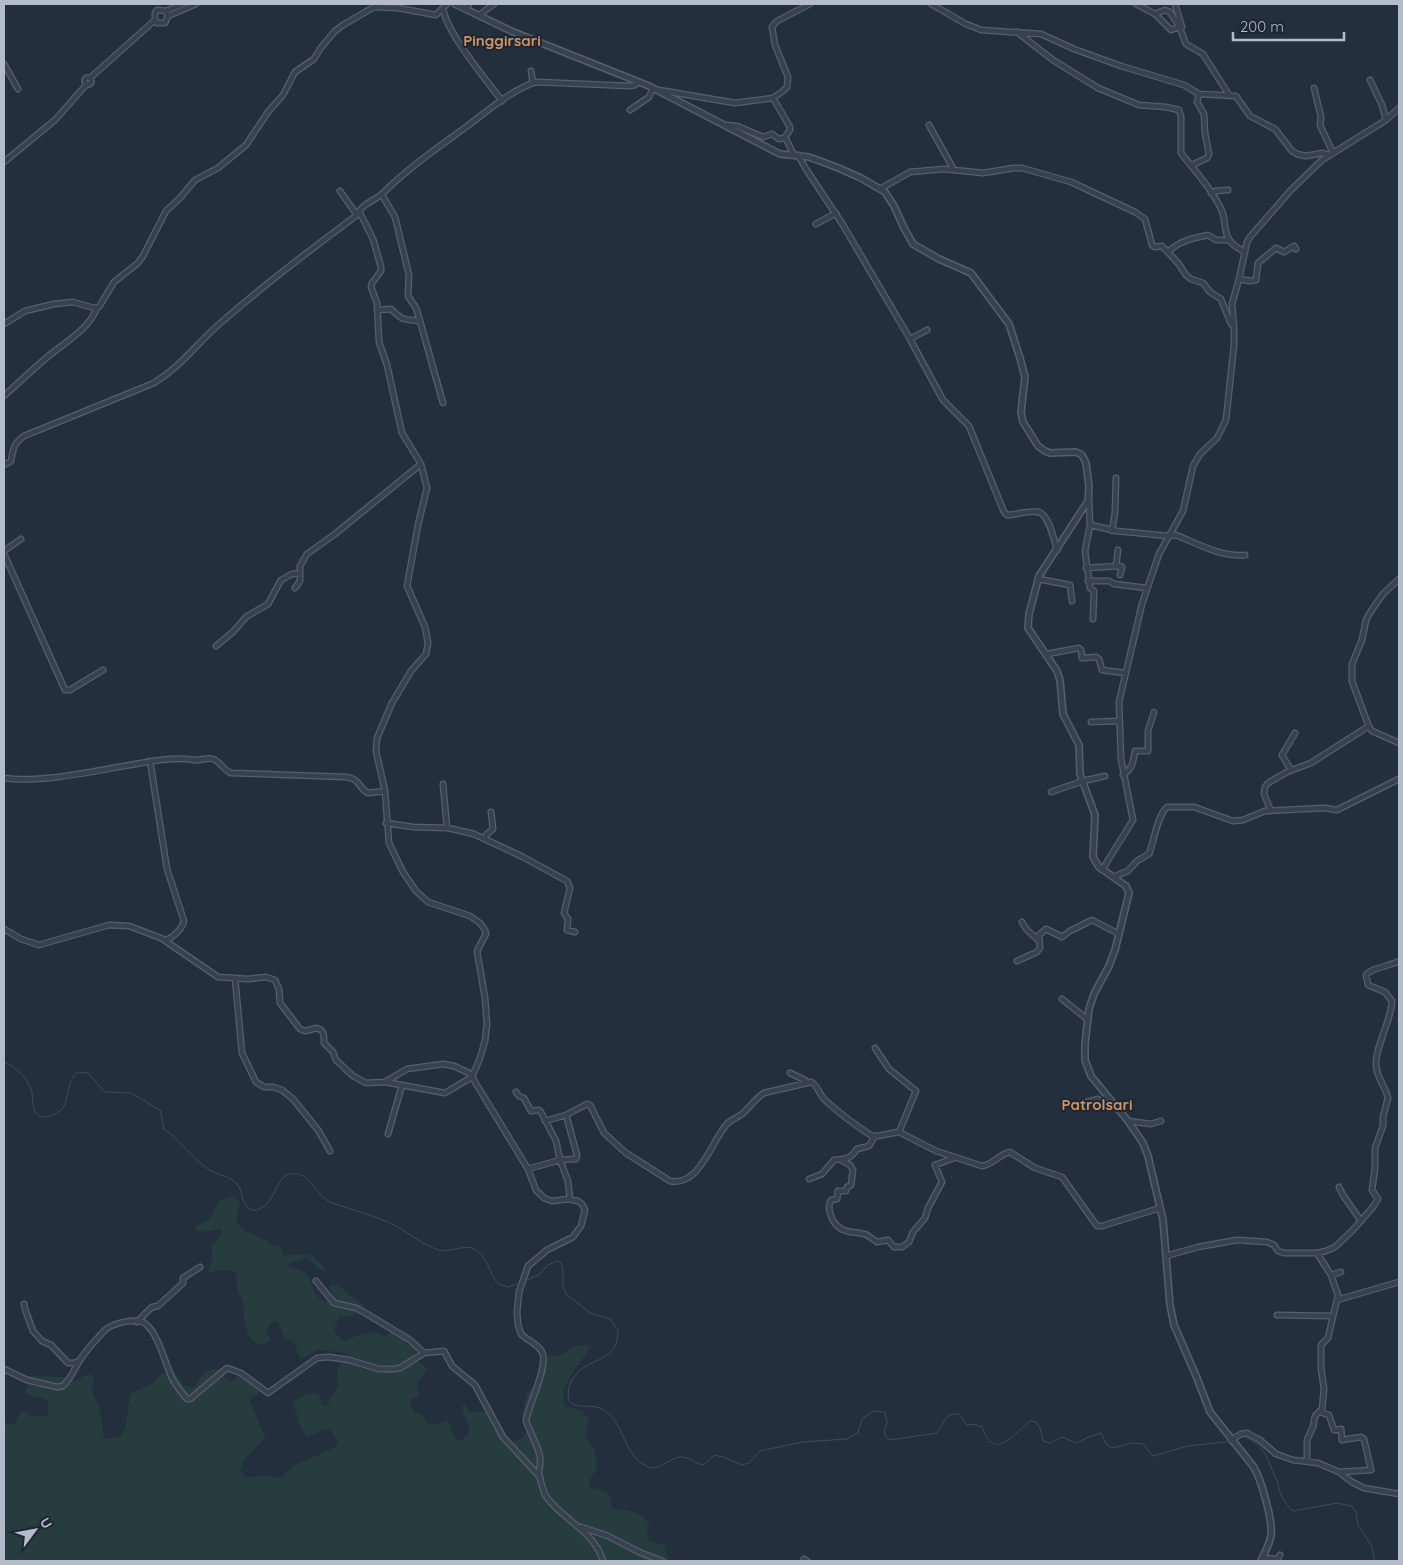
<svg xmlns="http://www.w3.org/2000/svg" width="1403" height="1565" font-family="Quicksand,sans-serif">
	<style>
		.green { fill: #263c3f }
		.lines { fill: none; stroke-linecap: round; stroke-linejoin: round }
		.stream { stroke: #394c67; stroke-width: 1 }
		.minor-casing { stroke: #565f6c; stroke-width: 7 }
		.tertiary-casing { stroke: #565f6c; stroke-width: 8 }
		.minor { stroke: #38414e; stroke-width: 4.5 }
		.tertiary { stroke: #38414e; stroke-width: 5 }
		.labels { text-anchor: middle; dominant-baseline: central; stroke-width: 4; stroke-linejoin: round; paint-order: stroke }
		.quarter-label { font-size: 15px; font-weight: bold; fill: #d59563; stroke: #1d2633 }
	</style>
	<rect width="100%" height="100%" fill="#242f3e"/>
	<path class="green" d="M232,1196L237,1200L240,1204L236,1220C242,1234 258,1234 268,1241L269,1245C275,1246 277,1243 282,1249V1255C296,1257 307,1249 318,1261C322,1265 324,1266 325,1271C315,1268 314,1262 306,1258L291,1262L288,1266C293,1270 301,1268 306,1274C316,1285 310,1299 330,1303L335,1298L328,1286L336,1284L363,1305L365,1308L351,1316L339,1317L334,1331L345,1342L358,1335L375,1332L386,1336L392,1332L417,1350L413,1356L427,1369L424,1374L417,1382L419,1395L411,1400L409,1403L413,1409V1412L416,1414L420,1413L428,1424L435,1425L448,1420L453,1434L457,1440H461L469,1432C470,1422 462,1416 462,1406L465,1405L471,1413L486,1411L506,1443L522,1438L526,1433L522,1415L527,1393L541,1381L544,1360L547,1355C550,1355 553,1356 555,1356C568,1354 577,1340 590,1347C582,1363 556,1386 565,1406L582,1411L589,1419L585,1435L594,1450L597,1468L589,1481L590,1487L607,1492L611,1498V1507C626,1514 639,1506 649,1525C643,1541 649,1542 664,1544L669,1561H4V1423L10,1425L16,1423C18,1417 19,1412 25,1411C31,1418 41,1418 48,1414C53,1393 35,1400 25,1393L30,1376L65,1377L75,1381L84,1376L91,1374L94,1380L91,1390L100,1410L104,1439L121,1436C130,1422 126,1407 131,1393L155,1382L160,1374L175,1372L184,1385L192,1388C204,1382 196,1370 216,1369L229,1381H232L239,1375L247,1380L260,1393L249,1398L265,1438C256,1448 243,1458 240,1471C247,1480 253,1477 263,1475C268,1475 275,1477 280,1478L292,1467L335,1447L338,1441L331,1431L326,1429L309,1436H306L301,1428L293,1404C297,1396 314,1389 321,1397V1404L327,1406C329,1397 333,1396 337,1388C340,1383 336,1378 337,1372C338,1365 345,1362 348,1356L346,1353L317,1350L304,1358H300L294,1342C291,1340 287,1340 284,1336C280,1330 282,1325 276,1321H273L266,1330L271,1340L266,1344C243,1346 245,1317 243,1302C242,1298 239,1295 238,1291C236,1285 237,1278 235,1272L223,1270L209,1272L208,1271L213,1259L211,1245L219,1239L222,1232L221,1229L198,1232L196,1230L195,1227L208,1221L220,1200Z"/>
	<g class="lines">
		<path class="stream" d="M4,1062C16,1066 29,1079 32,1093C33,1100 32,1110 38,1115C46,1121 62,1112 65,1104C69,1094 68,1080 77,1072L88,1073L105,1092L131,1093L160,1110C163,1116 161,1122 164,1129C181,1140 191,1158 208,1169C217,1175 228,1175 236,1183C244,1191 240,1203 251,1210C275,1212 274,1177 290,1174C311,1170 315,1197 332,1203C353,1210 376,1216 396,1226C410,1234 423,1245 439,1250C451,1253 466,1243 476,1250C488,1258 489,1273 498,1284L508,1287L520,1283
			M524,1281L539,1275L548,1265L557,1261L561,1263L563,1270V1287L566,1294L590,1313L610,1319L618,1330C618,1336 617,1344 613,1349C603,1363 584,1361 574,1377C569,1384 567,1391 569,1400C574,1409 588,1405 597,1407C602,1408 607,1412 610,1415C626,1431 626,1461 652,1468C658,1469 672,1458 680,1457C688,1456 694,1463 702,1465L705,1464L714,1455L723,1457L742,1465L749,1463L760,1451L802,1442L847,1439L858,1433L862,1419L873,1411L885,1412L887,1423L884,1433L887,1438L890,1440L937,1433C945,1424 942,1413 959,1414L967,1425L974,1424L982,1427C994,1462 1013,1435 1030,1421L1036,1422L1040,1428L1043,1441L1050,1443L1062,1437L1077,1443L1088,1437L1101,1433L1107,1445L1113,1448L1132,1443L1143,1444L1153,1456L1188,1446L1226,1442
			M1243,1436C1261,1444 1266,1452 1272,1470C1274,1475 1277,1479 1278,1484C1280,1495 1285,1503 1293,1511L1337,1503L1351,1506L1356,1512L1358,1525L1371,1545L1375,1561"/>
		<defs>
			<path id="minor" d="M931,4L966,24L981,30L1041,34L1074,49L1121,66L1184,85L1199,94L1236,96L1250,116L1275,129L1292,151L1297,154L1306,156L1323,153L1329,155
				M1136,4L1155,14L1165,10L1170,12L1179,26L1186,44L1203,54L1229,95
				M1175,4L1182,27
				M466,8L469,4
				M443,9C448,35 485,78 502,101
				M166,11L168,16L165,23H157L155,20V13L157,10L166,11L183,4
				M1155,14L1171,30L1179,27
				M479,15L494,4
				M168,16L196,4
				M1017,32L1053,60L1098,88L1139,105L1166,107L1179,110L1181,116V153C1195,171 1212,189 1222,211C1226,220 1223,232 1230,241C1234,246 1239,249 1245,252
				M4,64L18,89
				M531,71L533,83
				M84.5 81a3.5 3.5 0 1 1 7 0a3.5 3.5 0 1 1-7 0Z
				M90,78L155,20
				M1370,80L1382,105L1386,120
				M1314,88L1321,117L1320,125L1333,153
				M659,90L735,103L773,98L783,91L787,87L788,77L775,45L772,27L777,21L810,4
				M773,98L790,127V130L785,137L794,155
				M630,110L649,97L653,88
				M727,125L737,126L763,137L772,134L779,139L785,138
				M929,125L954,170
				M798,155L806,169L843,225L910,339L943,400L969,426L1004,512L1007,515C1017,515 1028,510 1038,512C1049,514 1054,540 1057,550
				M4,162L55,120L86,85
				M1192,165L1207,158L1209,154L1205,133L1204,114L1197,102L1199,94
				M880,189L910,172L944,169L983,173L1014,168H1022L1071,182L1135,212L1145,219L1152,245L1155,247L1162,246L1178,263L1186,275L1191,279L1203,283L1210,292L1221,299L1231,324
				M340,191L357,215
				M1211,193L1216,191L1228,190
				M382,195L395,217L409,275L408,296L416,308L420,321
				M359,211L373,239L381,267V271L372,283L371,287L377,303L379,342L387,365L402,433L421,464L427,488L418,525L407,586L425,627L428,643L426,654L411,671L392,703L377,738L376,751L385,791
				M816,224L836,213
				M1168,252C1179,241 1193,238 1208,235L1216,240H1229
				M1239,279L1250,281L1256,280L1258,263L1276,248L1284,252L1294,246L1296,249
				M377,308L379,310L391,309C403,321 403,319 420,321L443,403
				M4,324L25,311L54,304L73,302L94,308L99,307L114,282L138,263L143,256L166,211L180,198L195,180L218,168L246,145L268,112L283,95L295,72L314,59L320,49L334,32L343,25L374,7L398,8L436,15L447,4
				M910,339L927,330
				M4,396C17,384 31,371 45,359C63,343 88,331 97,308
				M4,465L11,461C13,449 14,443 24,436L154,383C180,367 194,347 216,327C261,287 309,251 357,215C362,203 375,201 383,193C408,168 437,148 466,127C485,113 515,87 537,82L630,86L635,85L638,82
				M1089,499L1090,525
				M1112,531L1115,512L1116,478
				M4,551L21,539
				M4,554L65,690H70L103,670
				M1116,565L1118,550
				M1086,568L1120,566L1122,567L1120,575
				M1038,579L1070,585L1072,601
				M1399,579L1383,594L1371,611L1366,620L1362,640L1352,664V681L1369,727L1372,731L1399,743
				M1088,581H1109L1114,584L1147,588
				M295,588L300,581V566L307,554L335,534L421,464
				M1093,619L1094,591L1090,588L1085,551L1090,525L1117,531L1168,536L1176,535C1198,544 1221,557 1245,555
				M216,646L233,632L246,617L268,604L281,580L292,574L299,573
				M1047,654L1079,648L1081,650L1082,658L1096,657L1099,659L1102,670L1125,673
				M1091,722L1119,721
				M1291,770L1282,755L1295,733
				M1123,775C1133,768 1133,762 1135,751H1148V731L1154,712
				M4,778C35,783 86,773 118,767C144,763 168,756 194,760C200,761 207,757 213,759C221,762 223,770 231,773L346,777C361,779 358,788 368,793L385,791L389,843L403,872L416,891L428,902L470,916L480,923L485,930L486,934L477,951L485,998L487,1024L485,1041L480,1058L472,1077L528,1169L536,1190L544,1198L552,1201L569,1199L578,1201L582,1204L585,1210L581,1226L573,1237L547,1250L528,1266L519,1292L517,1312L518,1325L521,1334C528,1341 537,1343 542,1352C549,1366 528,1405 526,1421C530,1433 538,1445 540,1457C541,1463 539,1468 539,1473C539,1476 544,1492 545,1495C562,1520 594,1530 603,1561
				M443,784L447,828
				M1051,792L1083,781L1105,776
				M1271,811L1264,794L1265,787L1268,783L1287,772L1311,763L1369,726
				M386,823L413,827L448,828L474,834L523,857L567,881L570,888L564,913L568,919L567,930L575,932
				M484,839L487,834L493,829L491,812
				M1102,870L1133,820L1121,759L1119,702L1142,604L1159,554L1183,511L1193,466L1200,454L1217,438L1226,420L1234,345V327L1232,304L1239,279L1247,242L1250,237L1291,190L1322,160L1386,120L1399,108
				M1115,877L1120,874L1128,871L1137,861L1149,854C1154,842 1157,816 1167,807H1194L1233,821L1243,820L1265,811L1324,808L1337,810L1399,779
				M1022,922L1027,930L1038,940
				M4,929L21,939L39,945L109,925L129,926L166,940C174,937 182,929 184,921L167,869L150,761
				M164,940L218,977L248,979L266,977L275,980L279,989L280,1003L300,1029L305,1031L317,1028C325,1031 324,1036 324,1043L333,1052L336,1060L353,1076L366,1083L385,1082L445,1093L472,1077
				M1017,961L1037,952L1040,948L1039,935L1046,929L1062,937L1070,931L1092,920L1119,934
				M235,978L242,1053L256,1082L264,1087H273L282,1090L293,1099L318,1130L330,1151
				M1062,999L1087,1019
				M875,1048L889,1069L916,1091L899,1132
				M790,1073L805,1080L807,1083
				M385,1082L407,1069L443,1064L454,1066L473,1075
				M516,1092L519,1096L524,1098L531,1111L539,1110L541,1112L556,1141L560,1160L568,1181L570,1199
				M1076,1105L1098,1099L1108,1108L1115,1105
				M545,1121L566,1115
				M1128,1121L1151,1124L1161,1121
				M388,1134L402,1085
				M841,1160L850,1165L853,1170L851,1185L847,1187L846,1191H838L837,1199L831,1200C826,1208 832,1223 840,1228C847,1234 859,1231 867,1235C870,1237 874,1240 877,1242L888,1240L894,1247H902L909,1242L913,1232L925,1218L928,1208L942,1182L935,1165L954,1158
				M528,1169L560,1160L576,1159L577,1155L566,1115L587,1104L590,1105L604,1133L626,1153L670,1181C699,1187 711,1143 726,1125C730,1120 737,1118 742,1114C750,1107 755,1099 764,1093L811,1082C817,1084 819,1094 825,1100C839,1113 855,1125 872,1136H877L899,1132L936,1151L982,1166C993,1165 999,1154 1010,1152L1035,1168L1062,1177L1097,1226H1102L1160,1208
				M809,1179L822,1174L834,1160C845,1158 849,1161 857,1149L869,1146L875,1136
				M1339,1187L1343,1195L1361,1221
				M1166,1256L1198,1247L1237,1240L1267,1242L1274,1245L1278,1251L1284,1253H1317L1326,1251L1335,1247L1352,1231L1373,1207L1378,1199L1372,1190L1375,1168V1148L1383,1126V1117L1388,1098C1386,1087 1377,1079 1376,1065C1375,1047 1391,1022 1392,1001L1385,992L1368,985L1366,975C1371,968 1390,966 1399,961
				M1331,1275L1341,1272
				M316,1281L334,1303L356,1308L367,1314L410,1340L424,1353
				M1337,1300L1399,1282
				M24,1304L25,1309L33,1331L42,1341L51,1345L68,1363H74L79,1361
				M1277,1315L1332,1316
				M137,1322L152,1307L158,1306L183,1283V1278L200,1267
				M4,1369L27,1380L57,1387L63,1386C71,1379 74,1369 80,1360C86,1350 96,1340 104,1331C112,1323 139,1316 147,1325C160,1338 165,1364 173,1380C177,1387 182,1393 187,1399H190L227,1368L241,1373L268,1393L317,1358L329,1357L349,1360L379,1369H394L400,1368L424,1353L444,1351L452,1366L475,1385L503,1437L540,1477
				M1320,1412L1329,1415L1334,1430L1341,1429L1342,1440L1361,1437L1364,1439L1371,1470L1339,1472
				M1231,1440L1241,1434L1247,1433L1260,1440L1276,1454L1293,1460L1318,1463L1339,1472L1352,1482L1364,1488L1399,1494
				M1307,1461V1440L1313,1427L1315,1416L1322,1409L1324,1389L1321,1368V1345L1328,1338L1338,1295L1331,1275L1317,1253
				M581,1527L608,1536L639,1552L662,1561
				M1262,1558L1278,1559L1280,1555
				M804,1559L807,1561"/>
			<path id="tertiary" d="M455,4L511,31L649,86L780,154L809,157L836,167L861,178L885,192L894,206L904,228L913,244L939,259L971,273L1009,324L1020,358L1025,377L1021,412L1023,422L1038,446L1045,451L1050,453L1076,452L1082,455L1086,463L1089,487L1088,501L1039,576L1029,614L1028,628L1057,671L1060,680L1063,714L1079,745L1080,774L1095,815L1093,857L1099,867L1126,886L1129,893L1115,950L1109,966L1094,994L1089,1009L1085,1044V1060L1091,1076L1128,1121L1143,1143L1148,1156L1163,1220L1170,1305L1174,1325L1197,1378L1210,1412L1253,1466C1261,1478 1273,1521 1271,1535C1270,1544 1264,1553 1261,1561"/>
		</defs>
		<use href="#minor" class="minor-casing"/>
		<use href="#tertiary" class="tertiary-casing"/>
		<use href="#minor" class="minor"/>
		<use href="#tertiary" class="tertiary"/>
	</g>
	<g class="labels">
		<g class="quarter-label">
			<text x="502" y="40">Pinggirsari</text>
			<text x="1097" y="1104">Patrolsari</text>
		</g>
	</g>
	<rect width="1403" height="1565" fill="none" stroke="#b4bcc9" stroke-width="10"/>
	<g transform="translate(35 1530) rotate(58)" stroke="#1d2633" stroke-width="4" paint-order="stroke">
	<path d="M0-4L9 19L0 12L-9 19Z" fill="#b4bcc9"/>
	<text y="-8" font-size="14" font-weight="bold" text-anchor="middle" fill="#b4bcc9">U</text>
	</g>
	<path d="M1233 32v8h111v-8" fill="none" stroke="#b4bcc9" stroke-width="2.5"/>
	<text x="1240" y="32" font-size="15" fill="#b4bcc9" stroke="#1d2633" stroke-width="4" paint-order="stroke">200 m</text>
</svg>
